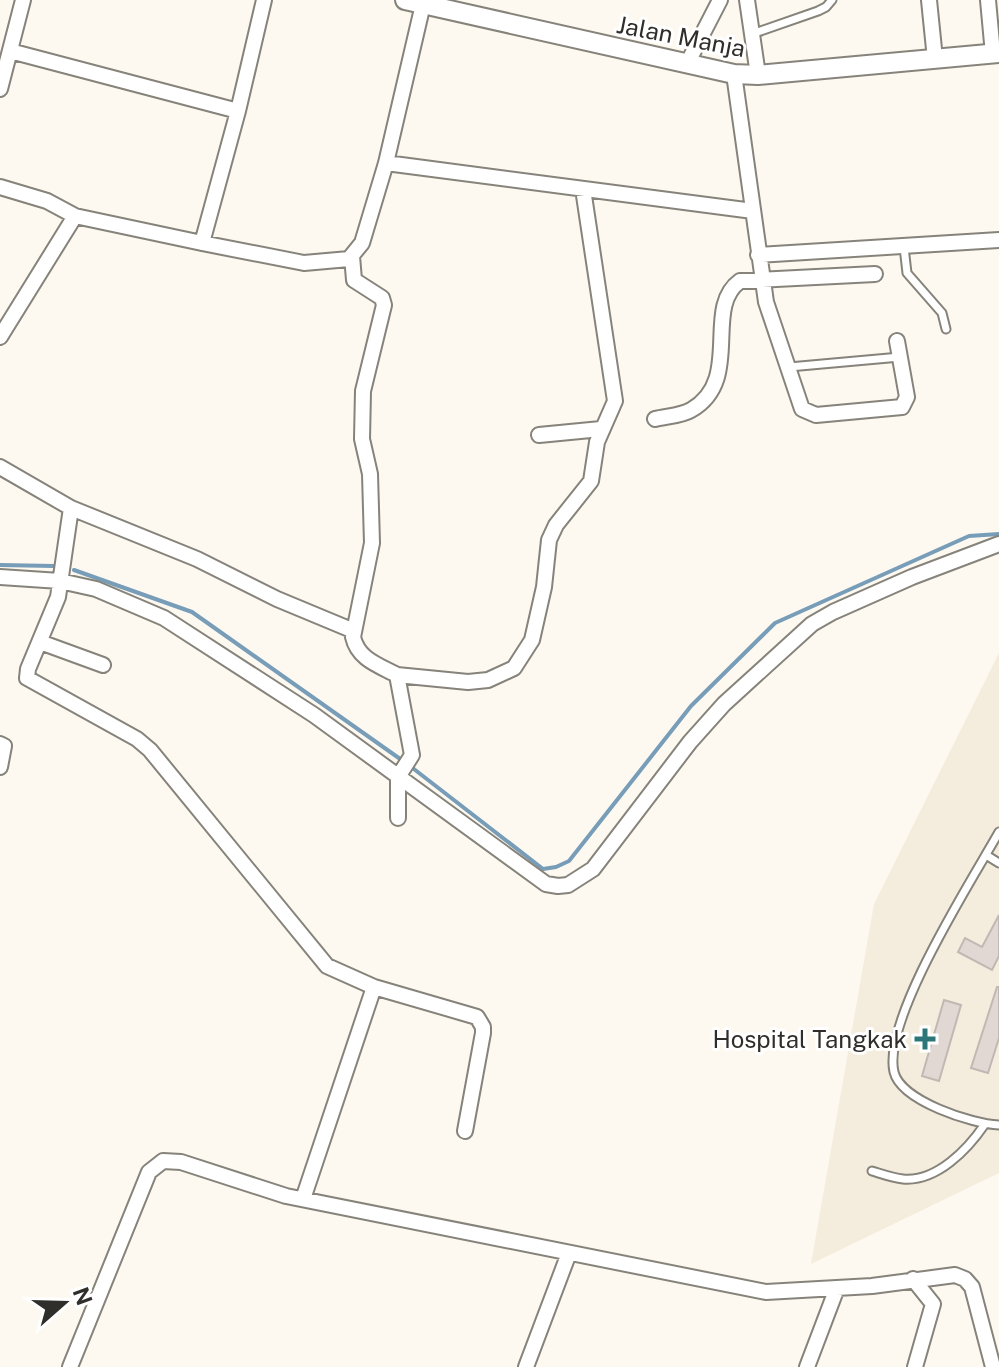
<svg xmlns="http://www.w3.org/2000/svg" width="999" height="1367" font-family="'Public Sans',sans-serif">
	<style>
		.built { fill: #f4eddd }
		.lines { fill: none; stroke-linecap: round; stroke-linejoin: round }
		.stream { stroke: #789db8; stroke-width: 4 }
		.building { fill: #e1d8d3; stroke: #c1b8b4; stroke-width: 2 }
		.lane-casing { stroke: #86837b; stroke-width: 11 }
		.street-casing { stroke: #86837b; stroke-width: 18 }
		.secondary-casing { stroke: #86837b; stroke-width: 22 }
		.lane { stroke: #fff; stroke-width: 7 }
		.street { stroke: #fff; stroke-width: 14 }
		.secondary { stroke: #fff; stroke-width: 18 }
		.poi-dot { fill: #2c767a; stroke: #fff; stroke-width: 3 }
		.labels { text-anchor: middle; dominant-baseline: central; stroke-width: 6; stroke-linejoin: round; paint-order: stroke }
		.street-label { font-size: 24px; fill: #2f2e2b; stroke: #fff }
		.poi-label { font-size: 24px; fill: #2f2e2b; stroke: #fff; text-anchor: end }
	</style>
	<rect width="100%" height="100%" fill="#fdf9f0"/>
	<path class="built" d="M999,653V1173L811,1264L874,904Z"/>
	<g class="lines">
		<path class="stream" d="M0,565L54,566
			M74,570L192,612L403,761
			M410,766L543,869L556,867L569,861L691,706L775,623L969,536L999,534"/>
	</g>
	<path class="building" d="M999,915V956L992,970L958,952L965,938L982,947Z
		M997,987H999V1038L988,1073L971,1068Z
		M944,1000L961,1005L939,1081L922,1076Z"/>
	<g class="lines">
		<defs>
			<path id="lane" d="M752,34L818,11L826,7L832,0
				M904,247L907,273L942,313L946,329
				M789,367L900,357
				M999,832C972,880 882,1020 894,1072C901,1101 972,1124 999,1125
				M986,855L999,863
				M872,1171C882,1174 893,1178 903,1179C937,1182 968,1149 985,1124"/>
			<path id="street" d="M747,0L758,75
				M929,0L935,59
				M988,0L993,54
				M10,51L238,111
				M687,64L720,0
				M734,74L766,302L802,409L816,415L902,407L907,397L897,341
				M0,89L23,0
				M386,163L753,211
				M0,187L47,201L75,216L202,243L304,263L349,259L362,243L386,163L424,0
				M202,243L238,111L264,0
				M758,255L999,240
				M352,256L354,280L382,298L384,305L363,391L362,439L370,474L372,543L353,637C358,659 378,665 397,675L412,755L398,777V818
				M0,337L75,216
				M655,419C666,416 681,416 691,410C744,380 702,308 740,281L875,274
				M539,435L601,429
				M0,467L71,508L197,559L277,599L354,631
				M71,508L58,597L28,669L27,678L137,739L150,750L327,966L374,987L477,1017L483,1027V1033L465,1131
				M0,577L60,581L96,589L164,618L314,715L546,884L558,886L568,885L593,869L690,742L724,704L812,624L833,612L912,577L999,544
				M40,642L103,665
				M397,675L468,682L488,680L514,668L532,640L544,587L549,540L556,525L591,481L597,442L615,401L583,189
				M0,744L4,746L0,767
				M303,1199L374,987
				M913,1279L933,1304L915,1367
				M70,1367L149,1172L163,1161L181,1162L286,1196L766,1292L872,1286L955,1275L965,1279L972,1287L993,1367
				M526,1367L569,1253
				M807,1367L837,1288"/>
			<path id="secondary" d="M405,0L734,74L758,75L999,53"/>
		</defs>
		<use href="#lane" class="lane-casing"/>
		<use href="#street" class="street-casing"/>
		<use href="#secondary" class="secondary-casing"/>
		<use href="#lane" class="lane"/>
		<use href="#street" class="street"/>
		<use href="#secondary" class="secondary"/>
	</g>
	<path class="poi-dot" d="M921 1027h8v8h8v8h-8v8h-8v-8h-8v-8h8z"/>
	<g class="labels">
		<g class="street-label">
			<text transform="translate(681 36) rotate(11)">Jalan Manja</text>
		</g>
		<g class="poi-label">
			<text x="907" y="1039">Hospital Tangkak</text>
		</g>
	</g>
	<g transform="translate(64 1303) rotate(70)" stroke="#ffffff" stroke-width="6" paint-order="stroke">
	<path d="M0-6L14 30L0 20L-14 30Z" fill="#2f2e2b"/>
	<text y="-12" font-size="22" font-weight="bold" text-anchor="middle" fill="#2f2e2b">N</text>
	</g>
</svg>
